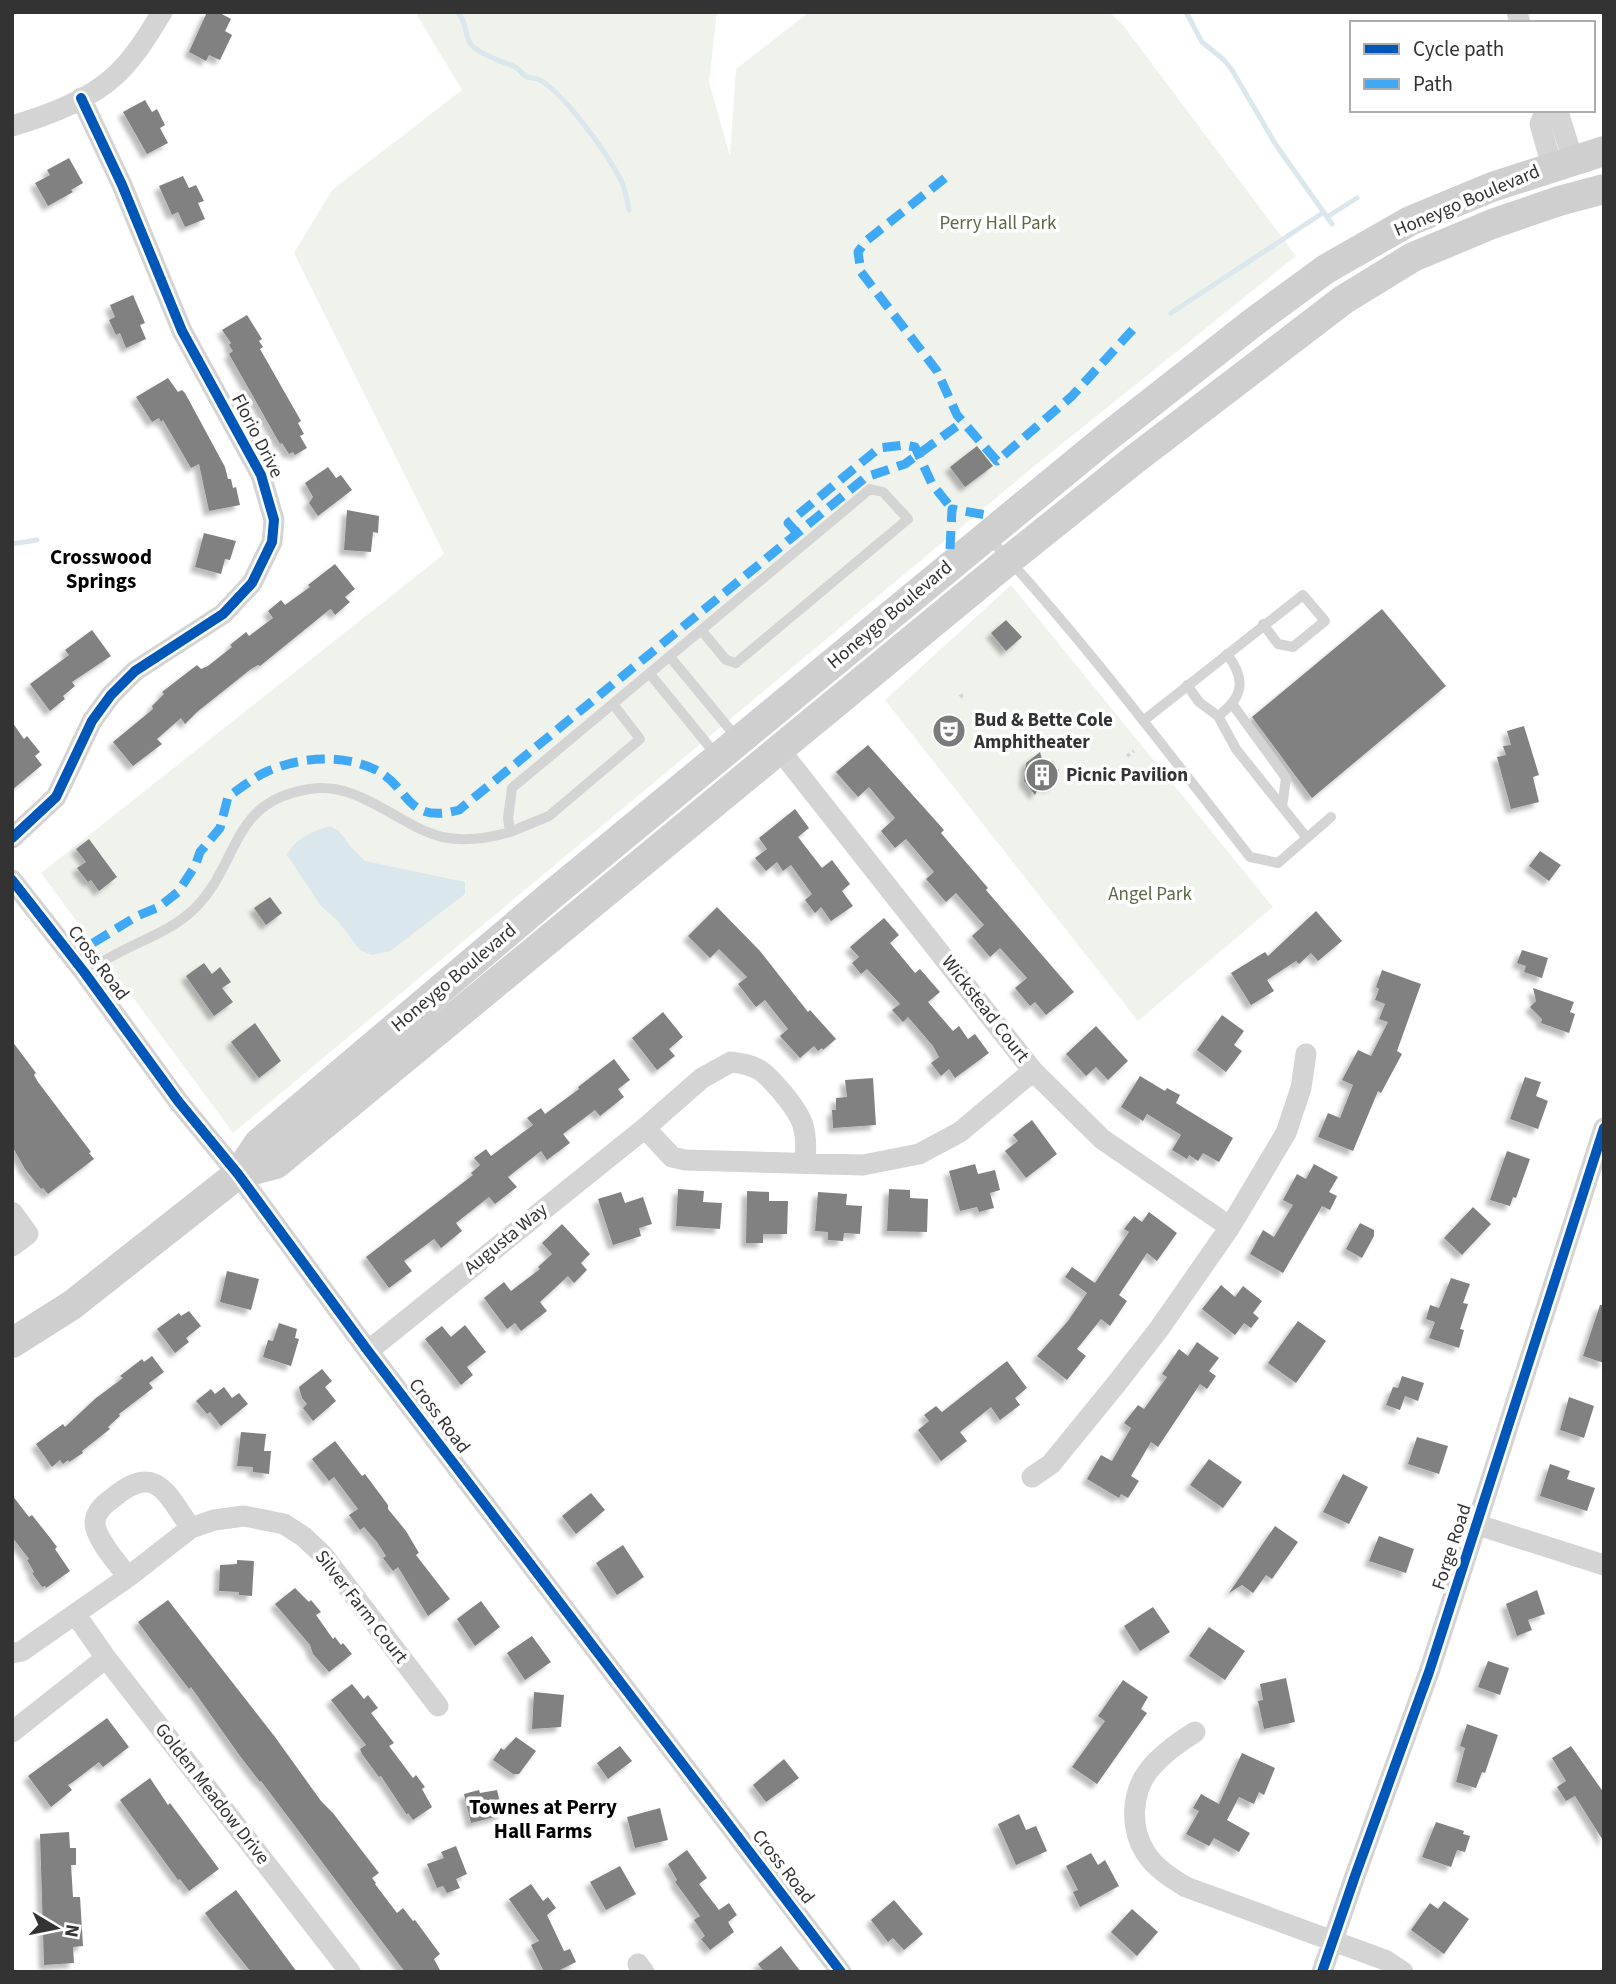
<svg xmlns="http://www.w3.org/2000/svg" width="1616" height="1984" font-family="'Source Sans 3',sans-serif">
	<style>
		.green { fill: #f0f2ec }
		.water { fill: #dae7ec }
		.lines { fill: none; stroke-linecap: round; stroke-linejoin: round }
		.stream { stroke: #dae7ec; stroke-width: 5 }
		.building { fill: #818181; filter: url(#shadow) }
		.path { stroke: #d3d3d3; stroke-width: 3.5; stroke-dasharray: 3.5 3.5; stroke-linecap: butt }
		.service { stroke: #d4d4d4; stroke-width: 10 }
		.minor { stroke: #d4d4d4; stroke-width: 21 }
		.secondary { stroke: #cfcfcf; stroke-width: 30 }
		.quiet { stroke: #3fa9f5; stroke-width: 9; stroke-dasharray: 18 9; stroke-linecap: butt }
		.cycleway-casing { stroke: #fff; stroke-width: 15 }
		.cycleway { stroke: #0057b8; stroke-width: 10 }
		.labels { text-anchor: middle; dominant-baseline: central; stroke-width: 7; stroke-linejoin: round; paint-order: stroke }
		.street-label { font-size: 19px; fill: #333; stroke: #fff }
		.park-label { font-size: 19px; fill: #596a44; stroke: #fff }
		.poi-label { font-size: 19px; font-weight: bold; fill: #333; stroke: #fff; text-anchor: start }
		.neighbourhood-label { font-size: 21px; font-weight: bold; fill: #000; stroke: #fff }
	</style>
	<defs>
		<filter id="shadow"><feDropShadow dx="-5" dy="5" stdDeviation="2" flood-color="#0004"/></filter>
	</defs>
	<rect width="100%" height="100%" fill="#fff"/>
	<path class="green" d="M415,12H717L709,82L730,156L736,69L809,12H1109L1123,25L1296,256L1038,463L233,1133L41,873L444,554L294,253L332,190L462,90Z
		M1011,585L1273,907L1138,1021L885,700Z"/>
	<path class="water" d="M330,826L339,831L350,846L365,861L465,882V894L390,951L372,955L360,950L338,921L321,906L287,855C296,838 311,832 330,826Z"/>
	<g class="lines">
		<path class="stream" d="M457,12C469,22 462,40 476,49C488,58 502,61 515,67C520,69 522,75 527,77C531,78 535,78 538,79C564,92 610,157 622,183C626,192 627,201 629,210
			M1186,12L1202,42L1224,60L1232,70L1276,145L1332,224
			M1327,217L1357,198
			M1171,313L1324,212
			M12,544L37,540"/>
	</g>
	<path class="building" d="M207,12H218L231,19L225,31L232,35L220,60L209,55L206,61L189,52Z
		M145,100L152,112L157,109L165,125L160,128L168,143L147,154L123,112Z
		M69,158L83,183L71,190L73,192L48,206L35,183L50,175L47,170Z
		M183,176L189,188L196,185L204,201L198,203L205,219L185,227L178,212L172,215L159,186Z
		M133,295L145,323L140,325L146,339L126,348L120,333L116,335L109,320L115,317L110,305Z
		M247,315L262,339L259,341L263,347L260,349L301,421L298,423L304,434L300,436L307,448L295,455L293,452L289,454L282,443L280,444L229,354L233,351L229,345L231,343L222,330Z
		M168,378L178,392L182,390L185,393L225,467L228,479H231L233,488L236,487L240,505L209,511L199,464L191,468L163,420L161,422L159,418L152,422L136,397Z
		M977,446L993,466L965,487L950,467Z
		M328,467L336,478L341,475L352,490L318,516L309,503L313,497L305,483Z
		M347,510L379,516L378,533L373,532L371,552L344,550Z
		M204,533L236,541L230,560L225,559L221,574L195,567Z
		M335,564L355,589L345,597L350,602L335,615L331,609L329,610L260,666L258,665L251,669L197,712L185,724L181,718L157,739L162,744L133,766L113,742L153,709L152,706L164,694L162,692L197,665L201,669L208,666L232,647L230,645L246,632L249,636L273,618L268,611L281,600L285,605L310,587L308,585Z
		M1382,609L1446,686L1312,798L1252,717Z
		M1006,620L1022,637L1006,651L991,633Z
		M92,630L111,656L72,682L75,686L63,696L65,699L50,711L30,684L69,655L65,650Z
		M12,722L24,739L27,736L40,752L35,756L42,765L12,790Z
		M1524,726L1539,775L1533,777L1539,802L1511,809L1497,757L1506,755L1503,746L1511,745L1507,731Z
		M868,745L944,830L941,833L988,888L986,890L1074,992L1046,1015L1035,1002L1030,1006L1015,988L1027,978L1000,948L990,957L972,936L984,925L956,893L946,902L926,879L934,872L906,839L895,848L881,831L895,818L869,787L858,797L836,772Z
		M1040,752L1042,759L1053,761L1059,770L1058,780L1050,787L1040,785L1035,795L1024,781L1026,763Z
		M795,809L809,828L798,837L822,868L832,860L850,884L842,891L853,906L831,921L821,907L815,913L805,900L812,894L791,865L783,871L777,862L766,871L755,858L767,849L759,838Z
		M89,839L117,877L99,891L91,880L88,882L77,868L86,862L76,849Z
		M1540,851L1561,865L1549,881L1529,866Z
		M270,897L282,913L266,925L254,908Z
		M717,907L760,951L808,1012L810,1010L836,1039L823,1050L822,1048L818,1051L814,1046L800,1058L780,1036L788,1029L765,1000L756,1007L738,984L747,977L719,949L710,958L688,936Z
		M1316,911L1342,941L1318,961L1311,953L1299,964L1296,961L1267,980L1274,991L1251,1005L1231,973L1265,952L1268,956Z
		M884,918L899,935L890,943L915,973L920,969L940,992L928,1002L953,1031L959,1026L968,1039L975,1034L989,1053L955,1078L949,1069L941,1076L931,1063L939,1057L933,1046L908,1017L903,1022L892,1010L900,1004L867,969L861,974L852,963L859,957L850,947Z
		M1522,950L1548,958L1542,978L1524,972L1526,966L1517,963Z
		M204,963L212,974L220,967L231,982L222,988L233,1002L214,1016L186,976Z
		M1382,970L1421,984L1397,1051L1402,1054L1381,1093L1378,1091L1353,1151L1318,1137L1328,1113L1340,1118L1353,1085L1342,1080L1358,1050L1371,1056L1388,1022L1379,1019L1385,1004L1375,1000L1379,989L1376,987Z
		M1533,988L1574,1002L1570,1012L1575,1014L1569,1033L1541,1023L1542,1019L1530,1007L1536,1001Z
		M663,1012L683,1037L669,1049L675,1056L657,1070L632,1038Z
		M1222,1015L1244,1031L1234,1045L1242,1051L1226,1072L1197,1050Z
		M255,1023L281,1061L259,1078L231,1042Z
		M1096,1026L1128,1061L1108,1080L1096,1067L1086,1076L1066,1054Z
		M12,1041L36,1073L34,1075L38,1082L91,1152L89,1153L94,1159L48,1194L43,1188L41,1189L25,1169L12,1146Z
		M614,1059L630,1080L618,1089L624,1097L600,1116L595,1110L563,1134L570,1143L547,1160L541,1151L508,1177L517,1187L495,1204L489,1197L456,1223L462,1231L441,1248L434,1239L404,1261L412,1271L389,1288L366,1257L473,1175L471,1173L480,1165L474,1158L486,1149L491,1156L533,1125L527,1118L541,1108L545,1114L579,1089L578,1087Z
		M1140,1076L1165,1091L1167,1088L1180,1095L1176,1103L1233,1138L1219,1162L1203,1153L1198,1161L1189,1155L1187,1159L1172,1150L1181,1135L1147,1114L1143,1121L1121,1107Z
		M1525,1077L1541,1082L1536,1096L1548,1101L1538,1129L1510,1119Z
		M873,1078L876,1125L833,1128L832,1110H836V1098L847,1097L845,1080Z
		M1032,1120L1057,1154L1026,1178L1005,1151L1018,1141L1013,1135Z
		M1507,1151L1530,1159L1516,1198L1513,1197L1510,1206L1490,1200Z
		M975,1164L978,1174L995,1170L1000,1190L990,1193L994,1208L979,1212L977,1207L960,1211L949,1171Z
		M1314,1164L1338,1177L1329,1192L1337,1196L1330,1210L1322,1206L1283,1273L1250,1254L1263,1230L1274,1237L1293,1205L1283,1200L1297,1174L1306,1179Z
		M678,1189L704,1191L703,1202L722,1203L720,1229L676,1226Z
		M889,1189L910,1190V1198L928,1199L927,1232L887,1231Z
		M747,1191L769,1192V1201H788L787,1234H763V1243H746Z
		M621,1192L625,1203L643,1197L652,1224L639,1228L641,1236L613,1245L598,1199Z
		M818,1192L847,1194L846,1205L862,1206L860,1234L844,1233L843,1241L828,1240V1232L815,1231Z
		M1473,1207L1491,1224L1462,1255L1444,1238Z
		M1149,1212L1177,1233L1157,1261L1147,1253L1119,1295L1127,1301L1110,1326L1101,1319L1077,1349L1086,1356L1067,1380L1037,1356L1068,1321L1087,1293L1065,1277L1072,1267L1095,1283L1129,1232L1124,1229L1134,1216L1142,1222Z
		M1360,1223L1374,1230V1236L1362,1258L1346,1249Z
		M562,1224L590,1254L581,1263L587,1270L574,1283L568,1276L540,1302L547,1311L521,1331L515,1323L507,1329L484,1298L504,1282L511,1291L540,1269L538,1267L552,1254L542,1243Z
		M227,1271L259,1279L251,1310L220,1302Z
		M1451,1278L1470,1284L1463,1303L1468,1304L1460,1329L1464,1330L1459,1348L1429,1338L1435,1322L1426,1319L1430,1305L1439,1308Z
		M1221,1285L1235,1297L1243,1286L1262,1301L1253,1313L1259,1318L1251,1328L1244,1323L1235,1335L1202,1309Z
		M1600,1305H1604V1363L1583,1356Z
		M189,1311L201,1326L186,1338L189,1342L175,1353L157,1329L179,1313L181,1316Z
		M1298,1321L1326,1341L1296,1383L1268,1363Z
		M279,1323L297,1329L295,1338L299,1339L291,1366L263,1357L268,1340L273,1341Z
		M465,1325L486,1352L467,1367L473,1375L461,1385L425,1339L442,1326L451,1337Z
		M1197,1342L1219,1358L1209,1371L1216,1376L1207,1389L1200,1384L1158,1447L1151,1442L1131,1476L1139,1481L1128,1498L1121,1494L1119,1498L1087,1479L1101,1455L1112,1461L1131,1428L1124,1423L1138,1405L1144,1409L1167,1377L1162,1374L1179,1349L1188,1356Z
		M152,1356L164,1372L149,1383L153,1388L119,1414L120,1416L108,1427L110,1429L82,1451L83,1453L69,1462L68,1460L63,1464L60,1460L52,1467L36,1444L63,1424L65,1427L96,1398L123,1378L120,1376L142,1359L144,1362Z
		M1007,1361L1027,1388L1015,1398L1020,1405L1000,1420L991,1407L960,1432L967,1441L941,1461L918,1430L929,1421L924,1415L936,1406L942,1412Z
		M322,1369L332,1381L325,1387L336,1401L313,1421L303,1408L307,1404L302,1398L299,1387Z
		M1402,1376L1424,1383L1418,1401L1405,1396L1400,1410L1386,1405L1393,1387L1398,1388Z
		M224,1387L232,1398L239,1393L248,1404L221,1426L210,1412L207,1414L196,1401L211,1389L215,1394Z
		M1569,1397L1594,1406L1584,1438L1560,1430Z
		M241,1432L266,1434L264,1451H271L269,1474L253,1472V1467L237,1466Z
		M1417,1437L1448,1446L1439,1474L1408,1464Z
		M335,1441L362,1476L365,1474L388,1505V1509L406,1531L419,1553L416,1555L450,1599L428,1616L398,1567L393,1571L383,1558L386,1556L377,1542L364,1527L360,1530L349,1515L358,1509L334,1477L329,1481L312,1459Z
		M1209,1459L1242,1482L1223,1508L1190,1485Z
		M1550,1464L1570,1471L1567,1479L1595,1488L1587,1511L1540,1496Z
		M1343,1474L1368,1487L1349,1524L1323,1512Z
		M591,1493L605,1510L576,1534L562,1516Z
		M12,1495L29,1517L32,1515L51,1539L57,1547L55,1549L70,1571L46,1588L45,1586L42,1587L32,1573L34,1572L27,1560L29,1559L12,1537Z
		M1275,1526L1298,1542L1272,1579L1266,1575L1253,1593L1242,1585L1229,1593Z
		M1379,1536L1414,1549L1406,1573L1369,1561Z
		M623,1545L644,1577L617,1595L596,1563Z
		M237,1560L254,1561L252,1596L239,1595V1592L219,1591L220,1565L237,1564Z
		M295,1588L309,1602L311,1600L321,1612L316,1615L333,1639L335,1637L341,1645L343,1643L352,1654L329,1672L313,1654L310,1645L275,1604Z
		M1537,1590L1545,1614L1528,1620L1532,1630L1517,1636L1506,1604Z
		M168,1600L275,1737L321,1801L333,1813L379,1873L372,1878L376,1883L375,1884L397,1913L403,1908L413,1921L415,1920L440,1954L434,1959L441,1972H405L261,1781L260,1782L240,1756L191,1687L189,1689L149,1637L138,1622Z
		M481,1601L500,1627L475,1646L457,1619Z
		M1153,1607L1170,1632L1140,1651L1124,1626Z
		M1209,1627L1245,1651L1225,1680L1189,1656Z
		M532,1636L551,1662L525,1680L507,1653Z
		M1488,1661L1509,1668L1500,1695L1478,1687Z
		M1286,1678L1295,1722L1264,1729L1258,1701L1263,1700L1260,1684Z
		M1123,1680L1148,1697L1141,1709L1147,1713L1097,1784L1072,1767L1105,1721L1098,1716Z
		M352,1684L364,1699L368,1695L378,1708L371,1713L394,1743L389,1746L413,1778L416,1775L425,1787L422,1789L432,1807L413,1820L408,1813L407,1815L381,1776L379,1777L362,1754L360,1749L366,1745L331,1700Z
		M534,1692L564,1695L561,1727L532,1729Z
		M107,1718L129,1747L103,1767L99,1762L73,1782L68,1785L72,1790L51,1807L28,1776Z
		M1467,1724L1498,1735L1485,1773L1482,1772L1476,1788L1456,1782L1465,1748L1460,1746Z
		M516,1737L536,1751L519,1774H513L493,1760L501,1748L504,1750Z
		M620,1746L632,1761L608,1779L597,1763Z
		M1571,1746L1604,1793V1842L1575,1796L1566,1801L1557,1787L1566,1781L1552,1758Z
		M1242,1753L1275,1768L1264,1795L1259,1792L1254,1804L1239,1797L1227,1820L1250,1833L1239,1852L1214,1838L1209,1846L1186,1834L1199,1811L1193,1808L1201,1794L1219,1804Z
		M784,1759L799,1778L766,1802L753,1785Z
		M150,1778L168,1805L170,1803L219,1869L189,1891L180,1879L178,1880L120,1800Z
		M479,1790L480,1793L497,1790L503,1815L471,1823L464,1794Z
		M660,1808L668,1840L635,1848L627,1817Z
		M1019,1814L1026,1830L1036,1826L1047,1851L1016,1865L998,1824Z
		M1436,1822L1464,1831L1463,1834L1470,1836L1465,1852L1457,1850L1451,1867L1422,1857Z
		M69,1832L70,1848H76V1865H71L73,1897H80L83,1946L73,1947L74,1963L44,1965L40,1834Z
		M456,1846L467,1874L456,1879L460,1888L447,1893L443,1886L437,1888L427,1864L444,1858L441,1852Z
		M687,1850L707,1878L699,1884L719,1910L729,1903L737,1915L728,1922L734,1932L710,1950L701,1939L705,1936L694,1920L700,1916L675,1882L677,1880L668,1864Z
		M1091,1853L1098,1865L1105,1860L1119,1886L1080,1907L1073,1892L1078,1890L1066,1866Z
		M620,1866L636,1894L606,1910L590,1882Z
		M531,1884L543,1901L548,1897L556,1908L547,1915L564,1951L570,1949L576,1962L556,1972H544L531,1945L539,1941L509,1899Z
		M236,1890L274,1941L297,1972H251L215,1927L205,1913Z
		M894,1900L923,1934L904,1950L893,1938L888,1942L871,1920Z
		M1444,1901L1469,1919L1444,1954L1411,1930L1430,1903L1438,1909Z
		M1132,1909L1158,1932L1137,1956L1111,1932Z
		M781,1946L801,1972H764L758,1964Z"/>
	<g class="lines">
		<path class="path" d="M960,697L964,694
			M1127,756L1134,751"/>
		<path class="service" d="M989,538C1082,638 1165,749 1250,857L1278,863L1331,817
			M670,657L737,738
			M650,674L717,756
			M1187,685L1199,702L1218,716L1236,749L1307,838
			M1233,705L1286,778L1282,807
			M1218,716C1244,697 1246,679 1227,654
			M1143,721L1303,595L1325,621L1293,647L1278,644L1263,624
			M510,832L549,816L640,739L613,704
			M84,972C98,964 112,956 126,949C150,937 174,928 194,909C241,863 229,801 310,789C359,781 397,825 442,837C465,842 489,838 510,832L508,818L512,788L870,489L883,492L908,519L736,663L726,660L702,631"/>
		<path class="minor" d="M1517,12L1520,23
			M1546,110L1540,124L1552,166
			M1548,110L1560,118L1573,160
			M12,126C49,115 90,100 118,73C136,55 149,34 162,12
			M779,749L1033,1071L1102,1139L1230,1227
			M12,838L56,797L92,721L111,695L135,671L223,614L252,583L272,542L274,520L261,475L182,331L122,185L81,98
			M12,880L84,972L178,1101L238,1174L368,1351L841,1972
			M645,1128L672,1157L685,1160L863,1165L919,1154L960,1132L1033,1071
			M12,1212L28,1234L12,1246
			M368,1351L645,1128L702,1078L731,1062C758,1065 764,1071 781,1091C803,1117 808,1128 805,1162
			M1032,1477L1051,1464L1117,1383L1159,1329L1230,1227L1286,1133L1301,1088L1306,1054
			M1478,1525L1604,1565
			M128,1577C119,1565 94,1537 95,1522C96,1510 106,1503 114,1497C157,1462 167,1495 191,1528
			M76,1615L106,1658L350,1972
			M12,1653L22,1651L128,1577L191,1528L214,1520L244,1516L284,1524L304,1537L323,1555L438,1706
			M12,1732L106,1658
			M1195,1732C1179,1742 1161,1755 1149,1770C1131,1793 1130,1828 1145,1852C1155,1868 1171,1878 1186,1887L1385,1960L1403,1972
			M638,1964L644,1972
			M1322,1972L1355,1876L1429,1672L1604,1128"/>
		<path class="secondary" d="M238,1174L276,1164L1009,560L1135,459L1343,300L1413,257L1492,224L1559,201L1604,189
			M12,1343L72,1305L238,1174L259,1143L554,893L987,536L1106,438L1255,321L1326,269L1410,221L1492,187L1604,151"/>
		<path class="quiet" d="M945,178L866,241L858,252L861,272L937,371L957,415L997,461L1072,396L1138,324
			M797,533L788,523L879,448L904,445L915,447L932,484L952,509
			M950,549L952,509L992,516
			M93,943L137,916L159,907L178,892L195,866L200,852L220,828L228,797C241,788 254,777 268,771C300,757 342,754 374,769C411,786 404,825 459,810L866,477L905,464L964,421"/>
		<defs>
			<path id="cycleway" d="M12,838L56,797L92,721L111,695L135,671L223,614L252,583L272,542L274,520L261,475L182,331L122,185L81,98
				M12,880L84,972L178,1101L238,1174L368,1351L841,1972
				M1322,1972L1355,1876L1429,1672L1604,1128"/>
		</defs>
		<use href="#cycleway" class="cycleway-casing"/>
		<use href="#cycleway" class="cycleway"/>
	</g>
	<defs>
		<symbol id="theatre-disc" viewBox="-11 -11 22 22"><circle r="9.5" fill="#7a7a7a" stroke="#fff"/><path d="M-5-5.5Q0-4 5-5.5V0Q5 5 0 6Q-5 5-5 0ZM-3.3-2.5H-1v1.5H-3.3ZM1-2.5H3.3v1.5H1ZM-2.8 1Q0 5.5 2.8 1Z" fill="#fff"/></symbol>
		<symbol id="building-disc" viewBox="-11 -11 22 22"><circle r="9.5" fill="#7a7a7a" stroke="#fff"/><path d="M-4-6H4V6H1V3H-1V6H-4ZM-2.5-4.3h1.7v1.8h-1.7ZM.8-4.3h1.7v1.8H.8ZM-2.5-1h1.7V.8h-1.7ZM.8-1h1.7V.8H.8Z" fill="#fff"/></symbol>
	</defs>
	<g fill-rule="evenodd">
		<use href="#theatre-disc" x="930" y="712" width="38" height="38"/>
		<use href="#building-disc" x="1023" y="756" width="38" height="38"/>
	</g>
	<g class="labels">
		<g class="street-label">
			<text transform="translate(1467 201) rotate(-23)">Honeygo Boulevard</text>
			<text transform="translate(257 436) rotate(63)">Florio Drive</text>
			<text transform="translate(890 615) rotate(-40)">Honeygo Boulevard</text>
			<text transform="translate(98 963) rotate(53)">Cross Road</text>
			<text transform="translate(454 978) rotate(-40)">Honeygo Boulevard</text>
			<text transform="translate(985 1009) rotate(52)">Wickstead Court</text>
			<text transform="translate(506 1239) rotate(-39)">Augusta Way</text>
			<text transform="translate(439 1416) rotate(53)">Cross Road</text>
			<text transform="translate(1452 1547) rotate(-72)">Forge Road</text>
			<text transform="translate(361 1607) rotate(52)">Silver Farm Court</text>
			<text transform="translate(212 1794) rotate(52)">Golden Meadow Drive</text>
			<text transform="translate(783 1867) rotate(52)">Cross Road</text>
		</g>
		<g class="park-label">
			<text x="998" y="223">Perry Hall Park</text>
			<text x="1150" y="894">Angel Park</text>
		</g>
		<g class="poi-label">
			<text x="974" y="720">Bud &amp; Bette Cole<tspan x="974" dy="22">Amphitheater</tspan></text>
			<text x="1066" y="775">Picnic Pavilion</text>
		</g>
		<g class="neighbourhood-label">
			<text x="101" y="557">Crosswood<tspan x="101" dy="24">Springs</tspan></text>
			<text x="543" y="1807">Townes at Perry<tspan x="543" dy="24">Hall Farms</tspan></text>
		</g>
	</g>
	<rect width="1616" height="1984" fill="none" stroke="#333333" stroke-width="28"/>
	<rect x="1350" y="21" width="245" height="91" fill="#ffffff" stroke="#adadad" stroke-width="2"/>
	<rect x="1364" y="44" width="35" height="10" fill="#0057b8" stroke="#adadad" stroke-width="2"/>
	<text x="1413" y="56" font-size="21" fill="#333333">Cycle path</text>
	<rect x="1364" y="79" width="35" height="10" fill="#3fa9f5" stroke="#adadad" stroke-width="2"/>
	<text x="1413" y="91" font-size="21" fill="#333333">Path</text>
	<g transform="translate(56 1928) rotate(100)" stroke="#ffffff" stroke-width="5" paint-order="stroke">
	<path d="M0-5L12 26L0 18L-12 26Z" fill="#333333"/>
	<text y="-10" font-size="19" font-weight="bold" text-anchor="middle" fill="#333333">N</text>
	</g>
</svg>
